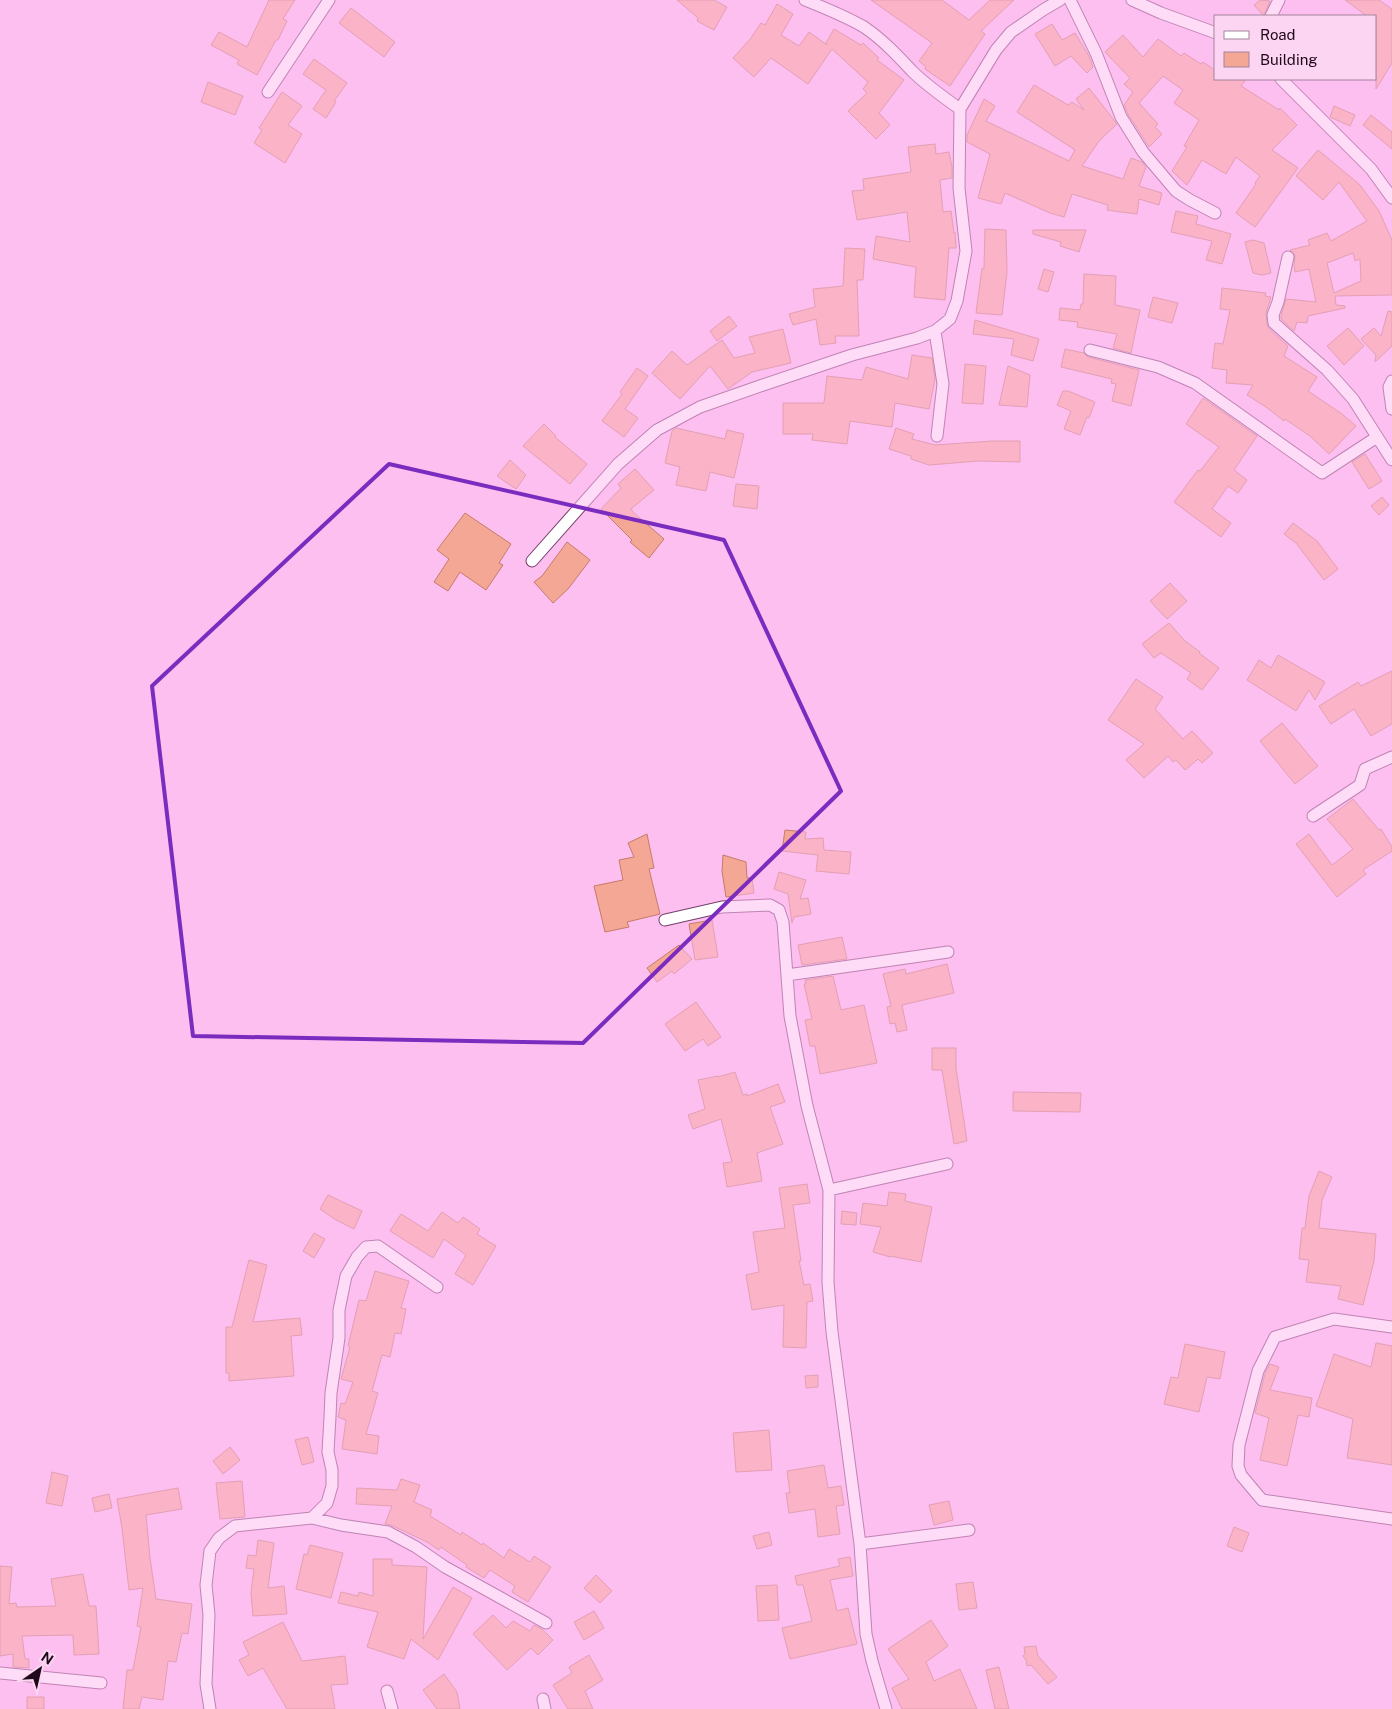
<svg xmlns="http://www.w3.org/2000/svg" width="1392" height="1709" font-family="'Public Sans',sans-serif">
	<style>
		.building { fill: #f5a795; stroke: #c47b69; fill-rule: evenodd }
		.lines { fill: none; stroke-linecap: round; stroke-linejoin: round }
		.street-casing { stroke: #743e6a; stroke-width: 13 }
		.street { stroke: #fff; stroke-width: 11 }
		.marked { fill: none; stroke: #7b2cbf; stroke-width: 4; stroke-linejoin: round }
	</style>
	<rect width="100%" height="100%" fill="#fdbef0"/>
	<path class="building" d="M269,0H295L283,19L287,21L278,40H276L257,75L237,64L239,60L211,45L219,32L247,47Z
		M677,0H714L727,7L714,30L697,21L698,18Z
		M871,0H942L969,20L990,0H1014L981,31L985,34L950,86L925,69L926,67L919,61L932,43Z
		M1260,0L1270,1L1264,16L1254,5Z
		M1345,0H1379L1392,9V63L1376,89V16H1367Z
		M777,4L793,14L781,35L799,46L809,32L827,45L826,43L834,29L861,45L863,43L879,58L877,60L904,80L879,113L890,125L876,139L848,111L867,93L863,89L868,82L832,49L808,84L771,58L754,77L733,58L751,38L761,23L765,25Z
		M351,8L395,42L384,57L339,23Z
		M1052,24L1062,40L1075,33L1089,56L1093,67L1087,73L1071,56L1055,66L1035,34Z
		M1123,35L1143,57L1158,39L1181,56L1184,53L1201,64L1203,62L1216,71V79H1246L1241,86L1279,110L1280,108L1297,125L1272,150L1298,168L1255,227L1236,213L1256,184L1255,183L1260,176L1236,157L1226,174L1202,160L1187,185L1172,171L1187,147L1184,146L1199,120L1174,103L1183,90L1163,76L1139,103L1158,124L1155,127L1162,134L1149,147L1128,114L1124,105L1133,92L1124,84L1130,78L1105,52Z
		M314,59L347,83L334,101L336,102L326,118L313,109L326,90L303,74Z
		M208,82L243,96L235,115L201,102Z
		M1034,85L1068,105L1072,102L1084,110L1076,99L1089,88L1117,124L1099,141L1082,166L1123,179L1131,158L1142,162L1146,167L1139,186L1162,193L1159,205L1139,199L1137,214L1121,212L1107,210L1108,205L1072,194L1064,217L1050,213L1005,193L1001,204L978,198L990,154L967,142V135L984,99L995,106L986,121L1069,161L1075,150L1017,112Z
		M282,92L302,106L288,125L302,134L285,163L254,143L262,130L259,128Z
		M1334,106L1355,115L1350,126L1330,117Z
		M1371,115L1392,132V149L1363,125Z
		M935,144L936,154L949,152L952,167V178L940,180L943,212L951,211L954,233L955,232L956,248H949L945,300L914,297L916,267L873,259L876,236L910,242L907,212L857,220L852,191L864,190L863,179L911,172L908,147Z
		M1318,150L1360,185L1379,211L1392,240V295L1335,296L1336,305L1345,306V308L1308,316L1307,323L1297,322L1294,331L1281,319V316L1286,299L1316,302L1309,269L1295,272L1294,266L1295,255L1290,250L1310,245L1308,240L1327,233L1331,241L1367,221L1339,182L1323,200L1296,176ZM1353,253L1355,261L1360,259L1361,281L1334,293L1327,263Z
		M1176,211L1198,216L1196,224L1231,234L1222,264L1206,260L1212,241L1171,232Z
		M985,229L1006,230L1007,272L1002,315L976,313L982,268L984,269Z
		M1033,230H1086L1079,252L1060,246L1061,242L1033,234Z
		M1253,240L1264,243L1271,273L1262,275L1253,273L1245,242Z
		M845,248L865,249L863,280H857L859,336H835L836,343L820,345L816,319L793,325L789,314L815,307L813,289L843,286Z
		M1044,269L1054,272L1048,292L1038,289Z
		M1084,274L1116,276L1115,305L1140,310L1131,353L1113,348L1117,334L1077,327L1078,322L1059,320L1060,308L1080,310L1081,304H1083Z
		M1222,288L1266,293L1265,296L1271,297L1266,313L1267,324L1269,329L1288,346L1284,356L1317,377L1308,391L1342,414L1356,426L1329,454L1310,436L1285,419L1284,421L1266,407L1247,395L1253,385L1226,383L1227,370L1212,368L1215,343L1223,344L1230,310L1220,309Z
		M1153,297L1178,303L1172,323L1148,317Z
		M1388,311L1392,312V346L1375,362L1376,355L1361,339L1374,328L1381,336Z
		M729,316L737,326L717,341L710,331Z
		M975,320L1039,339L1033,361L1011,355L1014,339L973,334Z
		M1348,328L1364,346L1344,365L1327,346Z
		M783,329L791,363L752,372L728,389L710,366L680,399L652,373L672,351L687,365L722,340L734,358L755,353L749,337Z
		M1065,349L1084,353L1088,357L1139,370L1131,406L1112,401L1116,384L1111,383L1112,379L1061,367Z
		M912,355L932,358L935,379L929,409L895,403L892,427L850,421L847,444L812,440L813,434H783V403H824L827,376L862,380L866,367L908,379Z
		M965,364L986,366L983,404L962,403Z
		M1008,366L1030,375L1027,407L999,405Z
		M637,368L648,376L625,409L638,418L624,437L602,421L622,394L620,392Z
		M1063,391H1068L1095,402L1089,418L1087,417L1080,435L1064,429L1071,411L1057,405Z
		M1203,398L1257,436L1234,470L1247,480L1238,493L1228,486L1212,509L1231,523L1221,537L1174,502L1198,470L1200,471L1219,447L1186,424Z
		M544,424L556,436L555,437L587,464L570,484L523,446Z
		M676,428L725,439L727,430L744,434L734,478L710,472L706,491L676,485L680,467L665,463L672,431Z
		M896,428L914,434L912,439L935,445L992,441H1020V462L978,461L929,465L911,459V456L889,449Z
		M1365,454L1382,481L1369,489L1352,462Z
		M510,460L526,475L516,489L497,476Z
		M635,469L654,490L631,509L634,513L664,539L649,558L630,542L632,540L601,509L621,488L618,484Z
		M736,484L759,486L757,509L733,506Z
		M1382,497L1389,505L1379,515L1371,506Z
		M465,513L511,544L499,563L503,565L486,590L460,572L448,591L434,582L449,559L437,550Z
		M1293,523L1317,541L1338,569L1324,580L1296,543L1284,534Z
		M567,542L590,560L568,589L553,603L534,582L542,576Z
		M1170,583L1187,601L1167,619L1150,601Z
		M1169,623L1184,640L1200,652L1199,653L1219,668L1202,690L1187,679L1191,673L1161,653L1154,658L1142,644Z
		M1278,655L1325,682L1315,700L1309,690L1296,711L1247,680L1259,660L1271,668Z
		M1392,671V724L1371,736L1354,709L1331,724L1319,706L1358,682L1361,686Z
		M1136,679L1163,697L1155,709L1183,739L1192,731L1213,753L1202,763L1198,759L1185,770L1176,760L1173,762L1168,756L1144,778L1126,760L1144,744L1108,720Z
		M1282,723L1318,766L1295,784L1260,741Z
		M1353,799L1379,830L1381,829L1392,847V851L1363,870L1366,874L1337,897L1296,844L1309,834L1332,865L1353,849L1327,819Z
		M785,830L806,832L805,839L823,838L824,850L851,852L849,874L816,871L818,855L782,851Z
		M647,834L654,868L649,869L660,914L627,922L629,927L605,932L594,886L623,880L619,860L634,857L628,843Z
		M723,855L746,862L747,878H752L754,893L726,897L722,871Z
		M779,872L806,880L800,899L808,898L811,914L794,917L792,923L788,894L774,889Z
		M712,920L718,957L695,960L689,924Z
		M842,937L847,959L802,965L798,945Z
		M679,945L692,959L674,974L672,971L657,982L647,968Z
		M947,964L954,993L902,1005L907,1030L897,1032L895,1023L890,1024L887,1007L891,1006L883,974L905,969L906,974Z
		M833,976L841,1010L864,1005L877,1063L820,1074L815,1046H810L805,1020L812,1019L804,984H806L805,980Z
		M696,1002L721,1037L708,1046L703,1039L685,1051L665,1024Z
		M932,1048H956V1068L967,1141L954,1144L942,1070H932Z
		M735,1072L743,1095L747,1094V1096L778,1084L785,1102L770,1107L783,1144L757,1153L762,1181L727,1187L723,1163L732,1162L721,1119L693,1129L688,1115L705,1109L698,1080L718,1076V1077Z
		M1013,1092L1081,1093L1080,1112L1013,1111Z
		M1319,1171L1332,1177L1322,1200L1319,1228L1376,1234L1374,1261L1363,1305L1338,1299L1341,1286L1306,1282L1309,1260L1299,1259L1302,1228H1305L1309,1196Z
		M807,1184L810,1203L793,1205L801,1261H799L804,1285L810,1284L813,1301L807,1302L806,1348L783,1347L784,1305L752,1310L746,1275L759,1272L753,1232L785,1228L779,1188Z
		M889,1192L906,1194L905,1201L932,1207L921,1262L890,1256V1257L873,1252L881,1227L860,1224L863,1203L887,1206Z
		M328,1195L362,1211L354,1229L336,1220L320,1209Z
		M842,1211L857,1213L856,1225L841,1224Z
		M442,1212L458,1223L463,1217L480,1229L477,1234L496,1246L473,1285L455,1274L466,1255L444,1239L433,1258L390,1231L401,1214L428,1231Z
		M314,1233L325,1239L314,1258L303,1251Z
		M249,1260L267,1265L253,1322L300,1318L302,1335L291,1336L294,1376L229,1381V1373H226V1327H232Z
		M375,1271L409,1281L401,1308L406,1309L401,1334L395,1333L390,1357L382,1355L372,1391L378,1393L366,1434L379,1436L377,1454L342,1449L346,1420L338,1417L341,1403L345,1404L353,1382L341,1379L350,1347L348,1346L359,1300L366,1301Z
		M1376,1343L1392,1346V1465L1347,1458L1353,1419L1316,1406L1334,1354L1371,1367Z
		M1185,1344L1225,1352L1220,1379L1207,1377L1199,1412L1164,1404L1171,1377L1178,1378Z
		M1270,1364L1279,1367L1270,1390L1312,1398L1309,1417L1298,1415L1287,1466L1260,1460L1269,1418L1255,1413L1265,1374Z
		M818,1375V1387L806,1388L805,1376Z
		M769,1430L772,1470L736,1472L733,1433Z
		M308,1437L314,1462L302,1465L295,1440Z
		M230,1447L240,1460L223,1474L213,1461Z
		M824,1465L828,1488L841,1486L844,1505L836,1506L840,1534L818,1537L815,1509L789,1513L786,1493H790L787,1471Z
		M52,1472L68,1476L62,1506L46,1503Z
		M401,1479L420,1485L414,1502L432,1510L430,1516L461,1535L462,1532L482,1545L483,1543L504,1558L509,1549L530,1562L534,1556L551,1567L528,1602L512,1592L515,1586L490,1570L484,1578L466,1567L467,1565L441,1547L439,1550L427,1542L391,1525L385,1524L392,1506L356,1504L357,1488L397,1490Z
		M242,1481L245,1517L220,1519L216,1483Z
		M178,1488L182,1509L146,1515L150,1558L156,1599L192,1604L188,1634L182,1633L176,1662L168,1661L163,1700L142,1697L139,1709H123L127,1670H133L141,1627L137,1626L143,1588L129,1590L122,1528L117,1499Z
		M109,1494L112,1508L95,1512L92,1498Z
		M949,1501L953,1520L934,1525L929,1505Z
		M1234,1527L1249,1533L1242,1552L1227,1546Z
		M769,1532L772,1545L757,1549L753,1536Z
		M258,1540L274,1543L268,1588L284,1586L287,1614L253,1616L251,1593L254,1569L246,1568L248,1555L256,1556Z
		M310,1545L343,1553L331,1598L296,1589L304,1554L307,1555Z
		M850,1557L853,1576L830,1580L837,1611L848,1608L857,1644L790,1659L782,1628L812,1621L803,1585H797L795,1576L840,1566L838,1559Z
		M373,1559H392V1565L427,1567L423,1639L453,1587L472,1598L438,1660L411,1639L404,1659L367,1647L378,1612L338,1603L341,1592L358,1596L359,1592L373,1596Z
		M0,1566L12,1567L9,1604L16,1603L17,1607L56,1606L51,1579L83,1574L89,1606H96L99,1654L74,1655L73,1635L22,1636L25,1659H29V1668L13,1667V1654L0,1656Z
		M596,1575L612,1591L600,1603L584,1588Z
		M973,1582L977,1608L959,1610L956,1584Z
		M777,1585L779,1620L758,1621L756,1586Z
		M594,1611L604,1628L584,1640L574,1622Z
		M493,1615L506,1628L513,1621L530,1631L534,1625L543,1630L553,1640L538,1655L531,1648L507,1670L473,1634Z
		M931,1620L948,1646L926,1662L934,1681L960,1669L977,1709H902L892,1688L909,1679L888,1649Z
		M283,1622L302,1661L345,1656L348,1684L331,1685L335,1709H287L263,1668L248,1676L239,1660L249,1655L243,1642Z
		M1036,1646L1038,1656L1057,1677L1048,1684L1031,1665L1027,1666L1026,1660L1023,1656L1025,1654L1024,1647Z
		M589,1655L603,1680L585,1691L593,1709H568L553,1685L572,1673L569,1667Z
		M999,1667L1009,1709H995L986,1670Z
		M444,1674L457,1692L460,1709H437L423,1690Z
		M27,1697H44V1709H27Z"/>
	<g class="lines">
		<defs>
			<path id="street" d="M805,0C825,8 845,16 864,27C882,39 897,55 912,71C926,85 943,97 960,109
				M1070,0L1096,53L1121,117L1143,152L1176,191L1190,200L1215,213
				M1132,0L1161,13L1216,33
				M1271,16L1279,0
				M1281,79L1371,169L1392,198
				M268,92L329,0
				M1288,257L1278,302L1273,315L1274,323L1327,370L1353,399L1392,460
				M935,331L943,384L937,436
				M1090,350L1158,367L1195,383L1322,473L1377,437
				M1392,381L1389,387L1392,409
				M532,561L618,464L657,430L700,407L763,385L852,355L917,338L935,331L950,319L957,301L966,251L959,188L960,109L996,50L1011,32L1043,10L1060,0
				M1313,816L1360,785L1365,769L1392,757
				M665,920L722,907L770,905L779,910L783,922L790,1016L807,1106L829,1190L828,1282L832,1332L860,1544L866,1634L872,1661L886,1709
				M787,975L948,952
				M829,1190L947,1164
				M1392,1327L1334,1319L1275,1337L1258,1371L1239,1445L1238,1466L1241,1475L1262,1500L1392,1519
				M312,1518L341,1525L388,1532L416,1547L445,1567L546,1623
				M860,1544L969,1530
				M0,1673L101,1683
				M387,1691L392,1709
				M543,1699L545,1709
				M210,1709L206,1684L209,1615L206,1585L210,1551L219,1538L235,1526L312,1518L327,1503L332,1486V1470L328,1452L330,1417L331,1393L339,1338V1310L346,1276L357,1257L366,1247L378,1246L437,1287"/>
		</defs>
		<use href="#street" class="street-casing"/>
		<use href="#street" class="street"/>
	</g>
	<path d="M0 0H1392V1709H0ZM389,464L724,540L841,791L583,1043L193,1036L152,686Z" fill="#fdbef0" fill-opacity=".55" fill-rule="evenodd"/>
	<path class="marked" d="M389,464L724,540L841,791L583,1043L193,1036L152,686Z"/>
	<rect x="1214" y="15" width="162" height="65" fill="#fcd5f3" stroke="#a3839c"/>
	<rect x="1224" y="31" width="25" height="8" fill="#ffffff" stroke="#a3839c"/>
	<text x="1260" y="40" font-size="15" fill="#1e081a">Road</text>
	<rect x="1224" y="52" width="25" height="15" fill="#f5a795" stroke="#a3839c"/>
	<text x="1260" y="65" font-size="15" fill="#1e081a">Building</text>
	<g transform="translate(40 1669) rotate(34)" stroke="#fcd5f3" stroke-width="4" paint-order="stroke">
	<path d="M0-4L9 19L0 12L-9 19Z" fill="#1e081a"/>
	<text y="-8" font-size="14" font-weight="bold" text-anchor="middle" fill="#1e081a">N</text>
	</g>
</svg>
